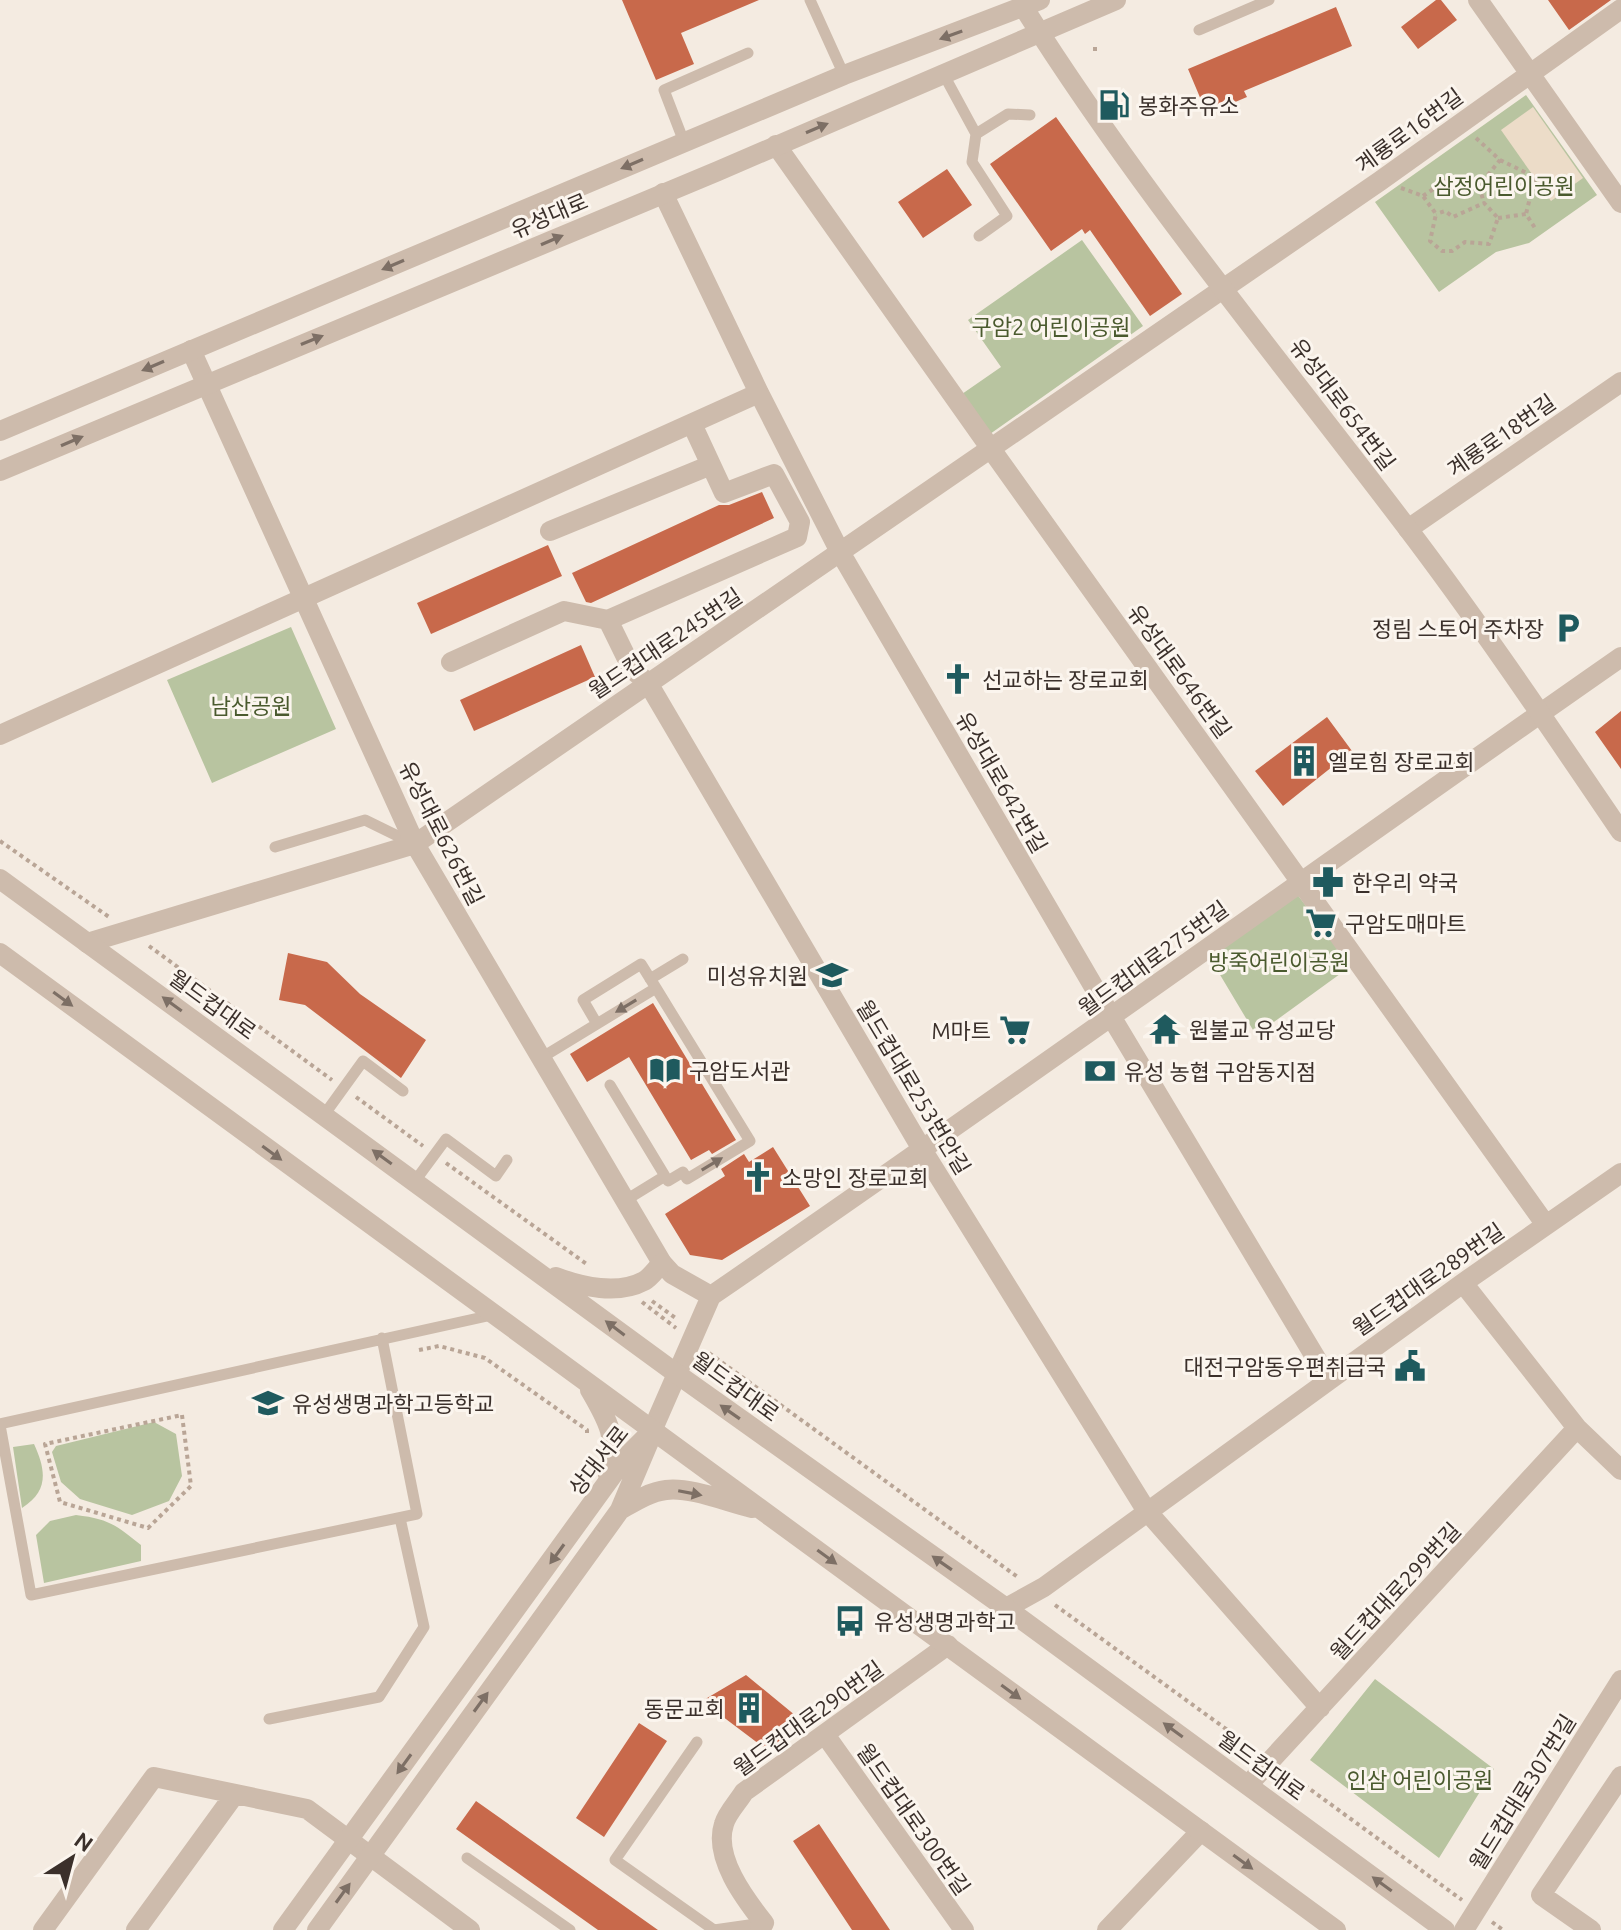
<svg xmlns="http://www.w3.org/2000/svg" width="1621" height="1930" font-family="Ubuntu,'Noto Sans KR',sans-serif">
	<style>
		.green { fill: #b8c4a0 }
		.plaza { fill: #ecdcc8 }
		.building { fill: #c8694b }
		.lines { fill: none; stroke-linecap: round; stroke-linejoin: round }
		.path { stroke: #b9a596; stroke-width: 4; stroke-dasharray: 4 4; stroke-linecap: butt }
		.service { stroke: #cdbbac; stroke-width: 11 }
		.minor { stroke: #cdbbac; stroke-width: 20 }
		.tertiary { stroke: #cdbbac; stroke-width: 20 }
		.oneway { fill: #7d6f65 }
		.labels { text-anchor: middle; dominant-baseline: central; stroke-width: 6; stroke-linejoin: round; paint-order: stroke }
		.poi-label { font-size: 22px; fill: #3b302b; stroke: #fbf5ee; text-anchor: start }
		.street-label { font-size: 22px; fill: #3b302b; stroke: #fbf5ee }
		.park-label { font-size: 22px; fill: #4a5a2e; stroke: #fbf5ee }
	</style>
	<rect width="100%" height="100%" fill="#f4ebe1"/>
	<path class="green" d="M1526,95L1597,195L1529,243L1496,252L1439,292L1375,202Z
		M1082,240L1143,326L990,434L962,394L1001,367L968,320Z
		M291,627L336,729L212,783L167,680Z
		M1294,890L1351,966L1256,1035L1210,958Z
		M154,1422L176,1434L182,1476L169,1501L132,1515L80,1499L61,1482L52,1452L56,1446Z
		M34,1444C46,1470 49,1491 22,1508L13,1447Z
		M76,1515C109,1519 116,1525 141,1545V1561L44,1583L36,1535L50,1521Z
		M1375,1679L1494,1769L1439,1858L1310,1760Z"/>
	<path class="plaza" d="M1533,107L1583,178L1551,201L1501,130Z"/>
	<path class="building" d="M622,0H759L681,33L694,64L656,80Z
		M1436,0H1441L1457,20L1418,49L1401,27Z
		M1548,0H1611L1569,30Z
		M1336,7L1352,46L1244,91L1247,97L1207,114L1188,69Z
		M1056,117L1182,294L1150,316L1090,230L1085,234L1082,229L1051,251L990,164Z
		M947,169L972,205L923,238L898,202Z
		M762,492L774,518L591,603L586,602L572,573L719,505H729Z
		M548,545L562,576L431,634L417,603Z
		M581,645L595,677L474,731L460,700Z
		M1621,711V769L1595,732Z
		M1327,717L1352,751L1283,806L1255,771Z
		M288,953L327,962L360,994L426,1040L401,1078L305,1005L279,1000Z
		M653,1003L736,1140L712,1154L709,1150L691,1160L629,1057L587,1082L570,1054Z
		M773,1147L810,1206L722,1260L690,1255L665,1214L725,1176L721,1169L744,1154L749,1162Z
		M746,1675L796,1716L776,1748L763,1747L702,1701Z
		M639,1723L667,1741L604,1837L576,1818Z
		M476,1801L658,1930H598L456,1829Z
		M819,1824L890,1930H852L793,1841Z"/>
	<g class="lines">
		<path class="path" d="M1093,49H1100
			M1476,138L1500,160L1479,186
			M1500,160L1535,177L1526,214
			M1401,188L1423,196L1436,214L1430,241L1442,251H1452L1465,242L1489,244L1498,218L1484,203L1453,217L1445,211L1436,214
			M1423,196L1451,177L1479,186L1484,203
			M1498,218L1526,214L1535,228
			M0,841L109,917
			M149,946L332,1080
			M356,1097L423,1146
			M446,1163L588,1265
			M652,1301L677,1319
			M642,1302L676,1328
			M419,1350L439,1346L485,1358L587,1430V1433
			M709,1353L1019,1578
			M182,1415L191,1486L148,1528L60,1502L45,1444Z
			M1055,1605L1255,1750
			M1285,1771L1462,1900
			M1492,1922L1503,1930"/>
		<path class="service" d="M810,0L844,75
			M1199,30L1269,0
			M944,75L976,134L972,162L1007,216L979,236
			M976,134L1008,114L1030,115
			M684,142L664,90L748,53
			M275,847L365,820L414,844
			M650,979L683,959
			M597,1024L583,1000L641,964L656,988
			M541,1058L656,988L750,1141L687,1179L683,1172L668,1181L665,1176L626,1200
			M610,1085L665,1176
			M324,1115L363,1061L403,1091
			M415,1181L446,1139L496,1176L507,1160
			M0,1424L492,1315
			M0,1425L31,1595L417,1514L382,1338
			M269,1719L379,1697L424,1627L400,1518
			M697,1742L615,1860L714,1930L763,1923
			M467,1858L570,1930"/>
		<path class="minor" d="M1478,0L1621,203
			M776,145L991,449L1546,1225
			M663,193L759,393L840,552L1112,1018L1329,1380
			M191,350L415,844L662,1263L672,1274L711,1296
			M692,424L724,493L774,474L800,522L797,537L608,620L632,669L648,683L923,1151L1146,1510L1320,1708
			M1408,529L1621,382
			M550,531L711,465
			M451,662L564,611L608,620
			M0,735L759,393
			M87,943L415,844L1380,181L1621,9
			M1463,1283L1577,1428L1621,1470
			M711,1296C1017,1086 1317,869 1621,657
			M652,1431L711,1296
			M1006,1608L1044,1587L1463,1283L1621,1173
			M826,1736L964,1930
			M1248,1785L1577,1428
			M43,1930L154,1777L307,1809L470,1930
			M136,1930L235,1794
			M760,1930L764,1923C745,1899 713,1857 724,1824C727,1813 738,1802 744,1792L948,1645
			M1107,1930L1201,1831
			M1464,1930L1621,1680
			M1591,1930L1541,1895L1621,1776"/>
		<path class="tertiary" d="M1024,8C1138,189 1276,355 1405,525C1481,625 1551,729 1621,832
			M0,431L844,75L1040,0
			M0,471L718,171L1116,0
			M0,879L677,1374L1006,1608L1445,1930
			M0,953L1336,1930
			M556,1277C582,1287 618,1295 644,1281C651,1277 656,1269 662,1263
			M590,1390C607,1419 620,1441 608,1475
			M620,1510C634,1502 649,1492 666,1490C692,1487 726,1502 752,1508
			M283,1930L625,1458L652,1431
			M317,1930L620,1510L650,1439"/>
	</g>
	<defs><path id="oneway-solid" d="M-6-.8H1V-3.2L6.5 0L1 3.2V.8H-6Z" transform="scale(2)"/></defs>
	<g class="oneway">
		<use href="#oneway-solid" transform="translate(951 35) rotate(160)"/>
		<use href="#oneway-solid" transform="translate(817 128) rotate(-23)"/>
		<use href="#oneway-solid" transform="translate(632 164) rotate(157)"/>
		<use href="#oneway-solid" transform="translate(552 240) rotate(-23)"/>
		<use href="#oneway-solid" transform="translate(393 265) rotate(157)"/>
		<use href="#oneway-solid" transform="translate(312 340) rotate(-22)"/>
		<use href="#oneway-solid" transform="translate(153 366) rotate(157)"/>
		<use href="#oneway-solid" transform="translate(72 441) rotate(-23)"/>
		<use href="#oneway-solid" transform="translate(63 999) rotate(36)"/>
		<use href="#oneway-solid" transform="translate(172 1004) rotate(-144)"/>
		<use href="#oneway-solid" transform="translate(626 1006) rotate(149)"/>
		<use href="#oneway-solid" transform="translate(272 1153) rotate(36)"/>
		<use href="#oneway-solid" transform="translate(382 1157) rotate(-144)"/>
		<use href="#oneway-solid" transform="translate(712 1164) rotate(-31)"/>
		<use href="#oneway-solid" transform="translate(615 1328) rotate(-143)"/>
		<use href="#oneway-solid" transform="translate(730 1412) rotate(-145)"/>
		<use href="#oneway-solid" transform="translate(690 1493) rotate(11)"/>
		<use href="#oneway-solid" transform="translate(557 1554) rotate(126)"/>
		<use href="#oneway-solid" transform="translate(827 1557) rotate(36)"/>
		<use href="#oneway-solid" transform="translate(942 1563) rotate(-145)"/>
		<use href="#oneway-solid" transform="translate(1011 1692) rotate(36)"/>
		<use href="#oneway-solid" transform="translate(481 1702) rotate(-54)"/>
		<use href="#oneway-solid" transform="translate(1173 1730) rotate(-144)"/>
		<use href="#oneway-solid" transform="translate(404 1764) rotate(126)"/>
		<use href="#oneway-solid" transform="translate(1243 1862) rotate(36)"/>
		<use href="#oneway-solid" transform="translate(1382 1884) rotate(-144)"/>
		<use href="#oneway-solid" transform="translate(343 1893) rotate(-54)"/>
	</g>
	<defs>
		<symbol id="fuel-bare" viewBox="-9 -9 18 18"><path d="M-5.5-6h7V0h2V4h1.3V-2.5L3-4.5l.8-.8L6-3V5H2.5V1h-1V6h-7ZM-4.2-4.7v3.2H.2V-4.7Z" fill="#1f5a5e" stroke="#fbf5ee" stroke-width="2.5" paint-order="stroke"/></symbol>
		<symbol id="parking-bare" viewBox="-9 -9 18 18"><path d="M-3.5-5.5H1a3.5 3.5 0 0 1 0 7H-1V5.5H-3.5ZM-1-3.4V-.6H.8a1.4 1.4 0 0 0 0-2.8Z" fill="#1f5a5e" stroke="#fbf5ee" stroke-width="2.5" paint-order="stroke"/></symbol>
		<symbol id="church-bare" viewBox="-9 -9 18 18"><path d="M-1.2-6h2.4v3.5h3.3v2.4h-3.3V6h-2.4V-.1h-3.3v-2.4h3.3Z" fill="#1f5a5e" stroke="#fbf5ee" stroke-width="2.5" paint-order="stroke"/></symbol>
		<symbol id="building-bare" viewBox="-9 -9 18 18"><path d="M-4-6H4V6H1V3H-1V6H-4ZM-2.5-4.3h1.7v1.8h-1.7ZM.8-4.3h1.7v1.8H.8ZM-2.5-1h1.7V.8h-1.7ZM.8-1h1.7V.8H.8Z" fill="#1f5a5e" stroke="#fbf5ee" stroke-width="2.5" paint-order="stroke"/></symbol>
		<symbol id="pharmacy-bare" viewBox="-9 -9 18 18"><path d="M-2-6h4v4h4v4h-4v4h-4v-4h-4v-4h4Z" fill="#1f5a5e" stroke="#fbf5ee" stroke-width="2.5" paint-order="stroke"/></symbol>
		<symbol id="supermarket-bare" viewBox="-9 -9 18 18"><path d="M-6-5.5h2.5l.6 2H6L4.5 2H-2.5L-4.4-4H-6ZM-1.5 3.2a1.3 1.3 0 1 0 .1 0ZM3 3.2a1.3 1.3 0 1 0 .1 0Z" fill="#1f5a5e" stroke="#fbf5ee" stroke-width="2.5" paint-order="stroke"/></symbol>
		<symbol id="school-bare" viewBox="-9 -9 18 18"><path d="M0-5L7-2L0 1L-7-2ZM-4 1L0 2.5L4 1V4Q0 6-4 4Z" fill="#1f5a5e" stroke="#fbf5ee" stroke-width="2.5" paint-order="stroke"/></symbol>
		<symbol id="temple-bare" viewBox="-9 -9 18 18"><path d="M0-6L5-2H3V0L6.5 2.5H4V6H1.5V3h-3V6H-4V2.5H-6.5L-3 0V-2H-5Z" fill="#1f5a5e" stroke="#fbf5ee" stroke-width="2.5" paint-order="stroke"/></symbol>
		<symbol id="library-bare" viewBox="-9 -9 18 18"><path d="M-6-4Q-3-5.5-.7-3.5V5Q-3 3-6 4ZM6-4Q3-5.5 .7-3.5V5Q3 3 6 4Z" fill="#1f5a5e" stroke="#fbf5ee" stroke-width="2.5" paint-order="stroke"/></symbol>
		<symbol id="bank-bare" viewBox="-9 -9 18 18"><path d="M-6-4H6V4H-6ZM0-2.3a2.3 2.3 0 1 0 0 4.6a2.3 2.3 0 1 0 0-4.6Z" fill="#1f5a5e" stroke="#fbf5ee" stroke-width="2.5" paint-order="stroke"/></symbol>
		<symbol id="civic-bare" viewBox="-9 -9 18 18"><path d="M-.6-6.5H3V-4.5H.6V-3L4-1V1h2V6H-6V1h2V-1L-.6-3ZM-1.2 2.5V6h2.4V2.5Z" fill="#1f5a5e" stroke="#fbf5ee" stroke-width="2.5" paint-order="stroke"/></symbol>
		<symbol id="bus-bare" viewBox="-9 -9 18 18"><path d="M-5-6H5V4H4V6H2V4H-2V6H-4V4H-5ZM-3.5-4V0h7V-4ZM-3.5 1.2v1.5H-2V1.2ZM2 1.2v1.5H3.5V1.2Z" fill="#1f5a5e" stroke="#fbf5ee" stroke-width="2.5" paint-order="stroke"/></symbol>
	</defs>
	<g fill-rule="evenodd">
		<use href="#fuel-bare" x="1092" y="83" width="44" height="44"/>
		<use href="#parking-bare" x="1546" y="606" width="44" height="44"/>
		<use href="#church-bare" x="936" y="657" width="44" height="44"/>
		<use href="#building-bare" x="1282" y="739" width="44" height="44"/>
		<use href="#pharmacy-bare" x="1306" y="860" width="44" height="44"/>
		<use href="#supermarket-bare" x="1299" y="901" width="44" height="44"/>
		<use href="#school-bare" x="810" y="953" width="44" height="44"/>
		<use href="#temple-bare" x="1143" y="1007" width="44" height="44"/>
		<use href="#supermarket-bare" x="993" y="1008" width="44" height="44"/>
		<use href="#library-bare" x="643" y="1048" width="44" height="44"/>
		<use href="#bank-bare" x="1078" y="1049" width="44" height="44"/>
		<use href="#church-bare" x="736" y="1155" width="44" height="44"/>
		<use href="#civic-bare" x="1388" y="1344" width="44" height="44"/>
		<use href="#school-bare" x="246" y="1381" width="44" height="44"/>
		<use href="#bus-bare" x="828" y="1599" width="44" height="44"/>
		<use href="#building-bare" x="727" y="1686" width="44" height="44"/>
	</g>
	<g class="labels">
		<g class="poi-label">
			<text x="1138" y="105">봉화주유소</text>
			<text x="1544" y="628" text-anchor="end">정림 스토어 주차장</text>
			<text x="982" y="679">선교하는 장로교회</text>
			<text x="1328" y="761">엘로힘 장로교회</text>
			<text x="1352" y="882">한우리 약국</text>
			<text x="1345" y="923">구암도매마트</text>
			<text x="808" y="975" text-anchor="end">미성유치원</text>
			<text x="1189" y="1029">원불교 유성교당</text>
			<text x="991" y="1030" text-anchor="end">M마트</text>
			<text x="689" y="1070">구암도서관</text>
			<text x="1124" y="1071">유성 농협 구암동지점</text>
			<text x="782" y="1177">소망인 장로교회</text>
			<text x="1386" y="1366" text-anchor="end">대전구암동우편취급국</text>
			<text x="292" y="1403">유성생명과학고등학교</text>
			<text x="874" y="1621">유성생명과학고</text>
			<text x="725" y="1708" text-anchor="end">동문교회</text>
		</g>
		<g class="street-label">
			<text transform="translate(1409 130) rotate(-36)">계룡로16번길</text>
			<text transform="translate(549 215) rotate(-23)">유성대로</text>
			<text transform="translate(1343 404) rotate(53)">유성대로654번길</text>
			<text transform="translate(1501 435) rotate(-35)">계룡로18번길</text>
			<text transform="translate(665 643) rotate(-34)">월드컵대로245번길</text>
			<text transform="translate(1180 671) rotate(54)">유성대로646번길</text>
			<text transform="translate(1002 782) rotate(60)">유성대로642번길</text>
			<text transform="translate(442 833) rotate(63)">유성대로626번길</text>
			<text transform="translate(1153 958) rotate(-36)">월드컵대로275번길</text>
			<text transform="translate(213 1004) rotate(36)">월드컵대로</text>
			<text transform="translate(914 1087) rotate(59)">월드컵대로253번안길</text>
			<text transform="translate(1428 1279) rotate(-35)">월드컵대로289번길</text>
			<text transform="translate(736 1386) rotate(36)">월드컵대로</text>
			<text transform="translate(598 1460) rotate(-52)">상대서로</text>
			<text transform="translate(1395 1591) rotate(-47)">월드컵대로299번길</text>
			<text transform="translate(808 1718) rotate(-36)">월드컵대로290번길</text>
			<text transform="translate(1262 1765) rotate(36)">월드컵대로</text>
			<text transform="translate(1522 1792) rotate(-58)">월드컵대로307번길</text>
			<text transform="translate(914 1819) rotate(55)">월드컵대로300번길</text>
		</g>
		<g class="park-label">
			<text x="1504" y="185">삼정어린이공원</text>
			<text x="1051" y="326">구암2 어린이공원</text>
			<text x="251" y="705">남산공원</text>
			<text x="1279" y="961">방죽어린이공원</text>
			<text x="1420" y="1779">인삼 어린이공원</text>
		</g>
	</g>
	<g transform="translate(72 1858) rotate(36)" stroke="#fbf5ee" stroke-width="6" paint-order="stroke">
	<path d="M0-6L14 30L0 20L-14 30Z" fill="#3b302b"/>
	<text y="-12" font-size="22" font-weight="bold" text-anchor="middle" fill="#3b302b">N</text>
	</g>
</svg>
